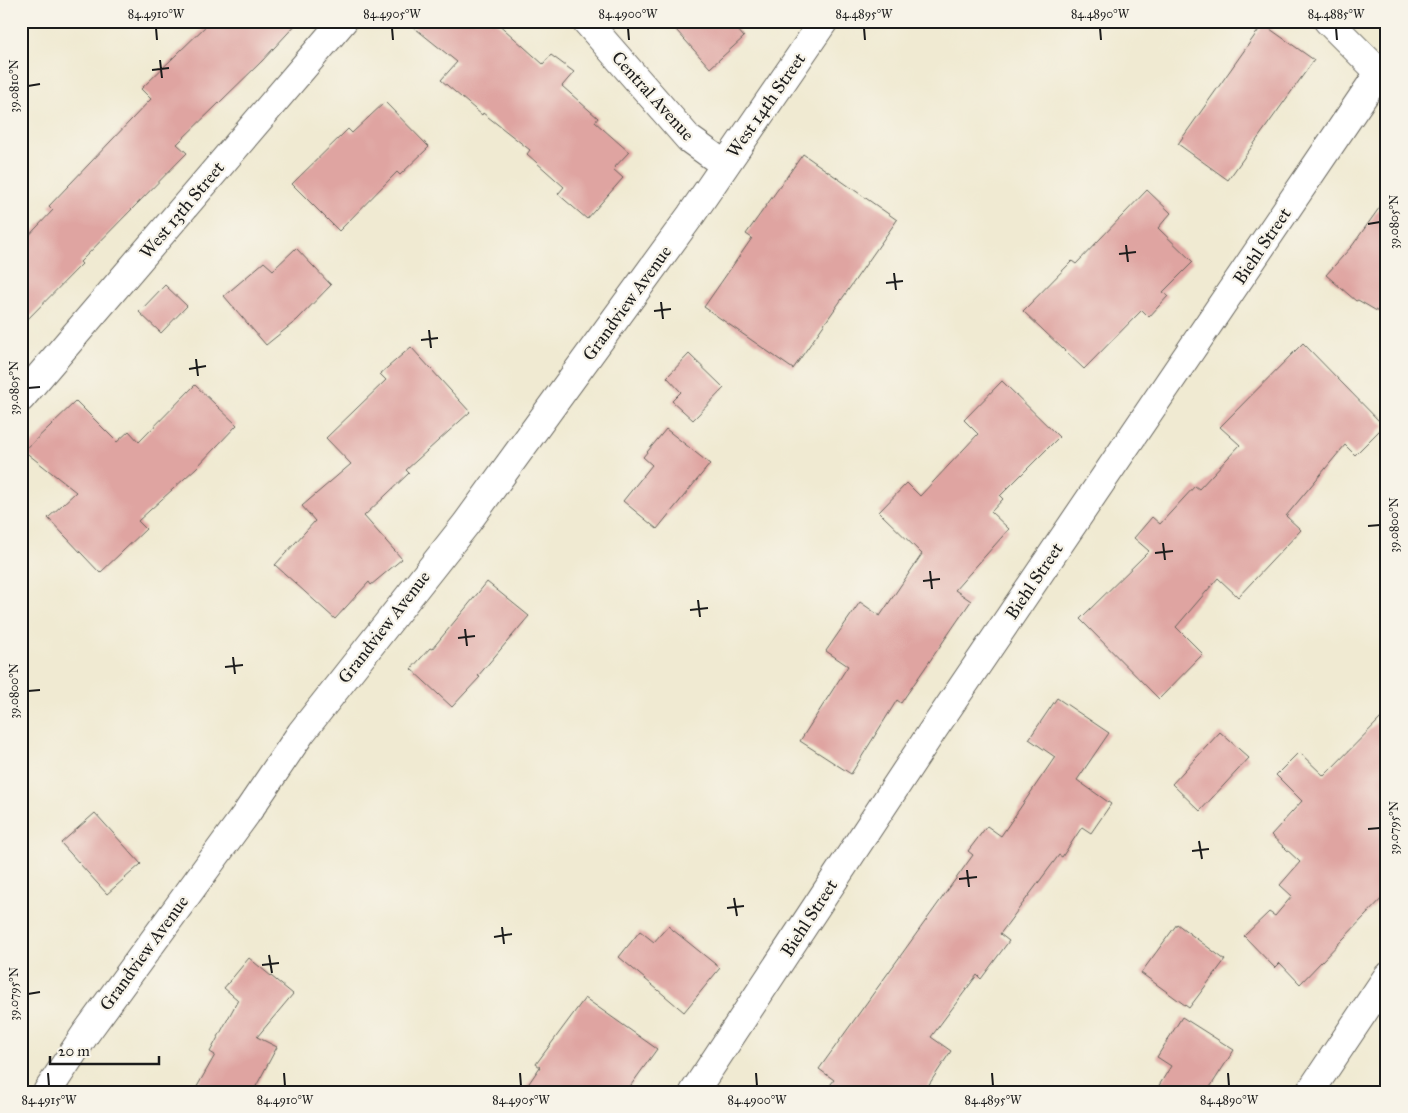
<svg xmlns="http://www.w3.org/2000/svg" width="1408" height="1113" font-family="'IM FELL Great Primer',serif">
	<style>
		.building { fill: #dfa4a1 }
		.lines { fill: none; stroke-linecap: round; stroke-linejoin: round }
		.minor-casing { stroke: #66645c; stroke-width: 30 }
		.minor { stroke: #fff; stroke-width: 28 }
		.ticks { fill: none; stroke: #1c1c1c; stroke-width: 2 }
		.labels { text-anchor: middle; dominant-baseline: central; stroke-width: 4.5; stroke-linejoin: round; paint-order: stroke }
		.street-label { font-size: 18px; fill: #1c1c1c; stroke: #f7f3e8 }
		.neatline { fill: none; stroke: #1c1c1c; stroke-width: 2 }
		.ticks-label { font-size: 12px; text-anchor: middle; fill: #1c1c1c }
	</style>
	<rect width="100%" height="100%" fill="#f7f3e8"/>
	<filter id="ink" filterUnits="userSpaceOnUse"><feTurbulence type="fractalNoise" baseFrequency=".02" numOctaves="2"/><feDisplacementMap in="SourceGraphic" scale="10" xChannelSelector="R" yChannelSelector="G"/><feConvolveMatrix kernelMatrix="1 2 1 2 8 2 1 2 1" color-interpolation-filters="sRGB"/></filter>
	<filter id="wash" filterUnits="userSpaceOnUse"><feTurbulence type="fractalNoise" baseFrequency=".0096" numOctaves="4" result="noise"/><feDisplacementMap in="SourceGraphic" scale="20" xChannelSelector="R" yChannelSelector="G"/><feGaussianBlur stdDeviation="1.12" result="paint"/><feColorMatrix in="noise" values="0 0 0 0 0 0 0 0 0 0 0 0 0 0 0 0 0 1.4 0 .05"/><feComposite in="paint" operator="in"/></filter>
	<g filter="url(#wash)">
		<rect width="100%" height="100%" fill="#f0ead2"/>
		<g id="blocks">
			<path class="building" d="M211,21H299L262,61L177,144L187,153L80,262L82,264L21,326V244L53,210L49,206L151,99L141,89Z
				M406,21H495L543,64L551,55L574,72L562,86L598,118L595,122L629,152L613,169L623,178L587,219L558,194L564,187L527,154L530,150L483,113L482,115L441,80L457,62Z
				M668,21H730L744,37L710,68Z
				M1263,24L1314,60L1228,180L1178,144Z
				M385,102L429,147L400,175L397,172L339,231L292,184L348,129L352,133Z
				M803,154L897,220L793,369L704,307L752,238L746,234Z
				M1147,190L1171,213L1158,228L1193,262L1163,292L1168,296L1149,317L1142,310L1084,369L1023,311L1072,261L1076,264Z
				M1387,197V317L1358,300L1356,301L1326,275L1352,246Z
				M296,248L331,285L297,320L266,345L224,296L264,262L273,270Z
				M165,285L187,306L161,333L139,312Z
				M1303,343L1384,426L1355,455L1345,445L1286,516L1301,530L1238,597L1218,578L1176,627L1203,654L1159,699L1080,619L1149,551L1134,538L1152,517L1160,524L1195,486L1199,489L1240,445L1220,427Z
				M411,347L470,412L406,470L409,473L364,516L402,559L371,585L369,582L335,619L275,565L315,521L302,506L351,464L326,438L386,380L380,374Z
				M689,354L724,388L693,420L672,401L681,392L667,377Z
				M1002,381L1059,437L1000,496L1003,499L991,512L1009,529L955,590L971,601L901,703L897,700L851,774L800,741L848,666L826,651L860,602L880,616L922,554L879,512L907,483L920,496L978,434L964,420Z
				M195,385L237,425L196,468L138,521L146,529L100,573L48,518L76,492L24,451L76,401L117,442L129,431L139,442Z
				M666,429L710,464L657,529L623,501L652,465L643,457Z
				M487,582L529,616L478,676L480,677L452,707L411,669L430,648L432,649Z
				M1057,698L1109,733L1077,780L1111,804L1091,833L1082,827L1062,857L1059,855L1000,934L1009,941L981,979L977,975L931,1037L951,1051L924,1092H825L834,1080L819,1069L973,855L968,851L987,826L1001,836L1055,757L1029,739Z
				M1387,712V893L1300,984L1280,963L1275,968L1244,936L1269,912L1275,916L1292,896L1280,885L1300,862L1271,835L1302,801L1276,775L1299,752L1324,776Z
				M1220,732L1249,758L1200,811L1172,784Z
				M95,813L141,864L107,894L61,843Z
				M1177,924L1225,960L1189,1008L1141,973Z
				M668,926L720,968L684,1012L619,957L640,931L654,942Z
				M249,958L293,994L257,1037L277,1047L253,1092H194L215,1055L210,1052L238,1000L224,988Z
				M585,998L657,1049L626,1092H523L540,1067L536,1064Z
				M1182,1017L1234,1050L1207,1092H1155L1171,1066L1157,1057Z"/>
		</g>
	</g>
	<g filter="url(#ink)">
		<use href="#blocks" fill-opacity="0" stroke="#66645c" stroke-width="1"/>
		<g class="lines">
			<defs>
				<path id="minor" d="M586,21L689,139L725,165
					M1328,21L1387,80
					M21,398L343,21
					M47,1092L86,1033L246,814L301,733L466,524L691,215L824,21
					M694,1092L931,733L1379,73
					M1310,1092L1387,977"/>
			</defs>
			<use href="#minor" class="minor-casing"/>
			<use href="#minor" class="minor"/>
		</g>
	</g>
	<path class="ticks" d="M156,28L157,40M392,28L393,40M628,28L629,40M864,28L865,40M1100,28L1101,40M1336,28L1337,40M160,60L162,78M152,70L169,68M28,86L40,84M1368,224L1380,222M1126,245L1128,262M1119,254L1136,252M894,273L896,290M886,283L903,281M661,302L663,319M654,311L671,309M429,330L431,348M421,340L438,338M196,359L198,376M189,369L206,366M28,388L40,387M1368,526L1380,525M1163,543L1165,560M1155,553L1173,551M930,571L932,589M923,581L940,579M698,600L700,617M690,610L708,608M465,629L467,646M458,638L475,636M233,657L235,674M225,667L243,665M28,691L40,690M1368,829L1380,828M1199,841L1202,859M1192,851L1209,849M967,870L969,887M959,879L977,877M734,898L737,916M727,908L744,906M502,927L504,944M494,937L512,934M269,955L272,973M262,965L279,963M28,994L40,992M48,1073L49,1086M284,1073L285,1086M520,1073L521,1086M756,1073L757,1086M992,1073L993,1086M1228,1073L1229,1086"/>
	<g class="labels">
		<g class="street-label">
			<text transform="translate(653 96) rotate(48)">Central Avenue</text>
			<text transform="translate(766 105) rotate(-55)">West 14th Street</text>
			<text transform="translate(182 210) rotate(-50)">West 13th Street</text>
			<text transform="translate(1262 246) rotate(-56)">Biehl Street</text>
			<text transform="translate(627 303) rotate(-54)">Grandview Avenue</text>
			<text transform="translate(1034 581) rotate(-56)">Biehl Street</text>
			<text transform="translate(384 627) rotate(-52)">Grandview Avenue</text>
			<text transform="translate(809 918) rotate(-57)">Biehl Street</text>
			<text transform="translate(144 953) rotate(-54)">Grandview Avenue</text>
		</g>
	</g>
	<rect width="1408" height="1113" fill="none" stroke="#f7f3e8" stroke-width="55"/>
	<path d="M50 1056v8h109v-8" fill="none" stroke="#1c1c1c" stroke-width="2.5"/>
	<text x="58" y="1056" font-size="15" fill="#1c1c1c" stroke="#f7f3e8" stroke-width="4" paint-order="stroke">20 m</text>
	<rect x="28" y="28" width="1352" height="1058" class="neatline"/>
	<g class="ticks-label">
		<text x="156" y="18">84.4910°W</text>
		<text x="392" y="18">84.4905°W</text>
		<text x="628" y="18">84.4900°W</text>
		<text x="864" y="18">84.4895°W</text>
		<text x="1100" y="18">84.4890°W</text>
		<text x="1336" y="18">84.4885°W</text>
		<text transform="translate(14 86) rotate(-90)" y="4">39.0810°N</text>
		<text transform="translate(1394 222) rotate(-90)" y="4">39.0805°N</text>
		<text transform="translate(14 388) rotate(-90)" y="4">39.0805°N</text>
		<text transform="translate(1394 525) rotate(-90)" y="4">39.0800°N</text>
		<text transform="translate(14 691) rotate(-90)" y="4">39.0800°N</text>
		<text transform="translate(1394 828) rotate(-90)" y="4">39.0795°N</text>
		<text transform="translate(14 994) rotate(-90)" y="4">39.0795°N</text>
		<text x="49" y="1104">84.4915°W</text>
		<text x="285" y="1104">84.4910°W</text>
		<text x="521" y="1104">84.4905°W</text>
		<text x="757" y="1104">84.4900°W</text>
		<text x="993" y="1104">84.4895°W</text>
		<text x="1229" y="1104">84.4890°W</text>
	</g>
</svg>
